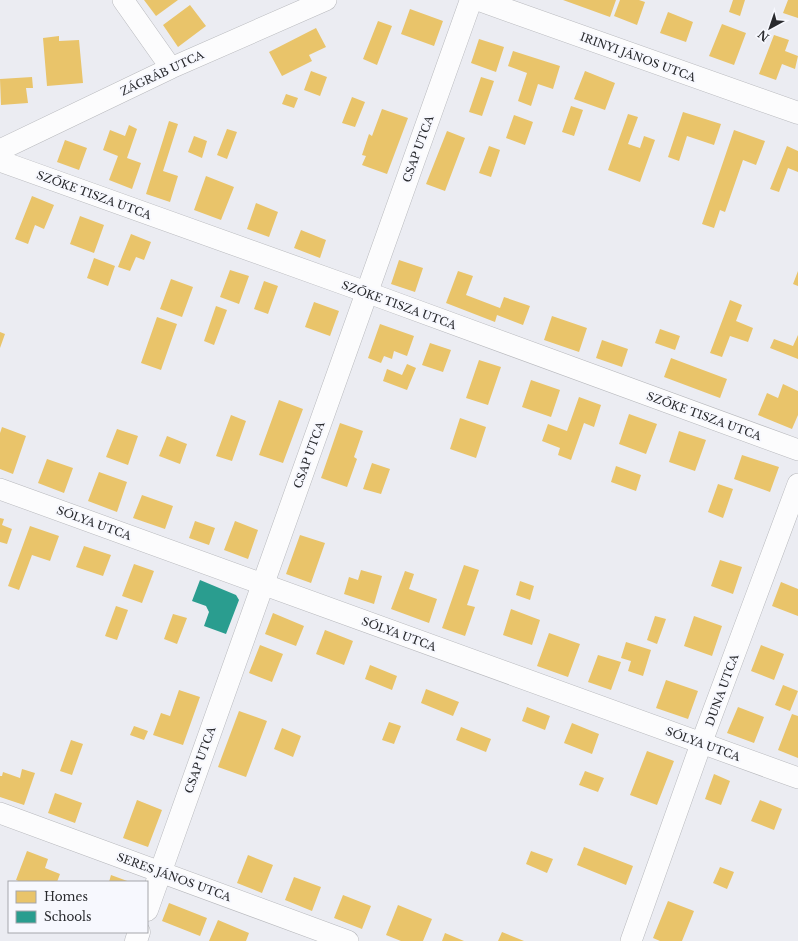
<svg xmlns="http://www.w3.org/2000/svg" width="798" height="941" font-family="'Libre Baskerville',serif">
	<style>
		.homes { fill: #e9c46a }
		.schools { fill: #2a9d8f }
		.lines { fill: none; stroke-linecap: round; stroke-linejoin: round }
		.minor-casing { stroke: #b8b9bd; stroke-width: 22 }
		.tertiary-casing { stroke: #b8b9bd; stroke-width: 23 }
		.secondary-casing { stroke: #b8b9bd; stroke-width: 23 }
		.minor { stroke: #fcfcfd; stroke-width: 21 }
		.tertiary { stroke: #fcfcfd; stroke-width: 22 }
		.secondary { stroke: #fcfcfd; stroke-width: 22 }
		.labels { text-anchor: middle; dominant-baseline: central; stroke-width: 4; stroke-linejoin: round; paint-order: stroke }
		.street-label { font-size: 11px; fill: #292a2e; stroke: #f7f8fe }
	</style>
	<rect width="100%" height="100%" fill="#ebecf2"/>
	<path class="homes" d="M144,0H178L156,16Z
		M563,0H616L610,17Z
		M620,0H639L645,2L637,25L614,16Z
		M733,0H745L740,16L729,12Z
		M788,0H798V18L783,13Z
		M190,5L206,26L178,47L163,25Z
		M410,9L443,21L434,46L401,34Z
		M668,12L693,22L686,42L660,33Z
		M378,21L392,26L377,65L363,59Z
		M722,24L746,33L734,65L709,56Z
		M316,28L326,47L309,55L312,61L282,76L269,52Z
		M774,35L789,40L785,51L798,56L795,69L782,64L776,80L759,74Z
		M59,36V41L79,40L83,83L47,86L43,38Z
		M479,39L504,47L496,72L471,63Z
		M513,51L560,66L553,89L538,84L531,106L518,101L527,73L508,66Z
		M311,71L327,77L320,96L304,90Z
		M585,71L615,83L605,110L574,99Z
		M32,77L33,88H26L28,103L1,105L0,79Z
		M481,77L494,81L482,116L469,112Z
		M286,94L298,98L294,108L282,104Z
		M352,97L365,102L355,127L342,123Z
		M571,106L583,110L574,136L562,132Z
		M382,109L408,118L387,174L362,165L366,156L362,155L369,134L372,136Z
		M683,112L721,124L714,145L687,136L679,161L668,157Z
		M628,114L638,117L628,144L640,148L644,136L655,140L640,182L608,170Z
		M514,115L533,122L525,145L506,138Z
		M169,121L178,124L163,171L178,176L170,202L146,194Z
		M129,125L137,129L127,158L141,163L132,189L109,180L118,156L103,150L110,130L125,136Z
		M227,129L237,132L227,159L217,155Z
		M734,130L765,141L756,165L743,160L725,212L720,210L714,228L702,224Z
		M447,131L465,138L445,191L426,184Z
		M194,136L207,141L202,158L188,152Z
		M65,140L87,148L79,170L57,162Z
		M489,146L500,150L491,177L479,173Z
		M787,146L798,151V172L788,168L779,192L770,189Z
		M206,176L234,187L221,220L194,210Z
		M32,196L54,205L44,229L35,225L28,244L15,239Z
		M256,203L278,212L269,237L247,229Z
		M80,216L104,225L94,253L70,244Z
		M301,230L326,240L320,258L294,248Z
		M131,234L151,242L144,260L136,257L130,271L118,267Z
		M94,258L115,266L108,286L87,278Z
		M399,260L423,268L415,292L391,284Z
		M230,270L249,276L239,304L220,297Z
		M458,271L473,276L466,295L500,308L504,297L530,306L523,325L497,315L495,322L446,303Z
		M798,271V286L793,284Z
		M171,279L193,287L182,317L160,309Z
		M264,281L278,286L268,314L254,309Z
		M730,300L742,305L736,321L753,328L748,342L730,336L722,357L710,353Z
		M314,302L339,311L330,336L305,327Z
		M216,306L227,310L214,345L204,341Z
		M552,316L587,328L579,352L544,340Z
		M157,317L177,324L161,370L141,363Z
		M380,324L414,336L407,356L394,351L392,359L384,356L381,363L368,358Z
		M660,329L680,336L675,350L655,343Z
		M0,332L5,334L0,348Z
		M798,335V359L770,348L774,339L793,346Z
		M602,340L628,349L622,367L596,358Z
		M430,343L451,350L443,372L422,365Z
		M671,358L727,379L720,398L664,377Z
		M479,360L501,367L488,405L466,398Z
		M407,364L416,368L407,390L383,381L387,369L402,375Z
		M531,380L560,390L551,417L522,407Z
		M783,384L798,391V415L792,429L758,415L767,393L778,398Z
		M579,397L601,405L594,427L584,423L571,460L558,455L560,448L542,441L548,424L567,431Z
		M279,400L303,409L283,463L259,455Z
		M629,414L657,424L646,454L619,444Z
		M231,415L246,421L232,461L216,456Z
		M460,418L486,427L476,458L450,449Z
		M340,423L363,431L354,457L357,459L347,487L321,478Z
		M2,427L26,436L13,474L0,469V433Z
		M117,429L138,436L128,465L106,457Z
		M679,431L706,440L695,471L669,462Z
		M167,436L187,444L180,464L159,456Z
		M742,455L779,467L770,492L734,479Z
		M47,459L73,468L64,493L38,483Z
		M372,463L390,469L381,494L363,489Z
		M616,466L641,475L636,491L611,482Z
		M99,472L127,482L117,512L88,501Z
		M718,484L733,489L723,518L708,512Z
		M142,495L173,506L165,529L133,518Z
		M0,518L4,519L2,525L12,529L7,544L0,542Z
		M195,521L215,528L209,545L189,538Z
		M235,521L258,530L248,559L224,550Z
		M30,526L59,536L50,561L32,555L19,590L8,586Z
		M300,535L325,543L311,583L286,574Z
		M84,546L111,555L103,576L76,567Z
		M720,560L742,567L733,594L711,586Z
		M134,564L154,571L142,603L122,596Z
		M464,565L479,570L467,605L475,607L465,636L442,628Z
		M361,570L382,576L374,604L344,594L349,577L358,580Z
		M405,571L414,574L409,589L437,599L429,623L391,609Z
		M520,581L534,586L530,600L516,595Z
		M781,582L798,589V616L772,606Z
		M116,606L128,610L117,640L105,636Z
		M511,609L540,620L532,645L503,635Z
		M273,613L304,626L296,646L265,634Z
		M173,614L187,618L177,644L164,639Z
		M655,616L666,619L657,644L647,640Z
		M694,616L722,626L712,656L684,646Z
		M325,630L353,641L344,665L316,654Z
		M549,633L580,644L568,677L537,666Z
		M626,642L651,650L643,676L628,671L631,661L621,658Z
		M260,645L283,654L272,682L249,673Z
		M761,645L784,654L774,680L751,671Z
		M598,655L621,662L611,690L588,682Z
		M370,665L397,676L392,690L365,679Z
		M666,680L698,691L688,719L656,708Z
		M783,685L798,691L790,711L775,705Z
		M426,689L459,702L453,716L421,703Z
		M179,690L200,697L183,745L153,735L161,713L170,716Z
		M527,707L550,716L545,730L522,721Z
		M738,707L764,717L754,743L727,733Z
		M239,711L267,721L246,777L218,767Z
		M792,714L798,716V758L778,750Z
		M389,722L401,726L394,744L382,740Z
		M572,723L599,734L592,754L564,743Z
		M134,726L148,731L144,740L130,735Z
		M461,727L491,739L486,752L456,740Z
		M282,728L301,736L293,757L274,749Z
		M71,740L83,744L72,775L60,771Z
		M647,751L674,761L657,805L630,795Z
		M22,769L35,773L24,805L0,797V776H2L3,772L20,778Z
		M585,771L604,778L598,792L579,785Z
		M714,774L730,781L721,805L705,799Z
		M55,793L82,803L75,823L48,813Z
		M137,800L162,810L148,847L123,838Z
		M760,800L782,809L774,830L751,821Z
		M584,847L633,866L626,885L577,865Z
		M27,851L48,859L45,868L60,874L57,882H21L16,880Z
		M531,851L553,859L547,873L526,864Z
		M248,855L273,865L262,893L237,883Z
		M720,867L734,872L727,889L713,883Z
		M111,875L130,882H109Z
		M294,877L321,887L312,911L285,900Z
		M343,895L371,906L362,929L334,918Z
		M668,901L694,911L682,941H660L653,938Z
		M169,903L207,918L200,936L162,921Z
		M398,905L432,919L423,941H401L386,935Z
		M218,920L249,933L246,941H209Z
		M502,932L524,941H498Z
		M445,933L464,941H442Z"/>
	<path class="schools" d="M200,580L236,595L239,600L226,634L204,626L209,612L206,606L192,601Z"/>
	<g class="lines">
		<defs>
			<path id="minor" d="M123,0L171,68
				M0,150L171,68L326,0
				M0,161L366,292L798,450
				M0,489L798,778
				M0,813L348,941
				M631,941L701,744L798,484"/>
			<path id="tertiary" d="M147,910L471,0
				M136,941L139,932"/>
			<path id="secondary" d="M479,0L798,113"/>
		</defs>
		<use href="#minor" class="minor-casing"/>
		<use href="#tertiary" class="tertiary-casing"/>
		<use href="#secondary" class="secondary-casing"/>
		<use href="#minor" class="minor"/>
		<use href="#tertiary" class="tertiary"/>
		<use href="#secondary" class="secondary"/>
	</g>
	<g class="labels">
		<g class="street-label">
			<text transform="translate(638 57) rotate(20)">IRINYI JÁNOS UTCA</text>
			<text transform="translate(162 73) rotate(-25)">ZÁGRÁB UTCA</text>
			<text transform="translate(418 149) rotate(-70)">CSAP UTCA</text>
			<text transform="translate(94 195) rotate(20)">SZŐKE TISZA UTCA</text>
			<text transform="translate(399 305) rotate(20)">SZŐKE TISZA UTCA</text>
			<text transform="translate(704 416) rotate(20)">SZŐKE TISZA UTCA</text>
			<text transform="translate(309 455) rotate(-70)">CSAP UTCA</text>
			<text transform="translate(94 523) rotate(20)">SÓLYA UTCA</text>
			<text transform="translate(399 634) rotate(20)">SÓLYA UTCA</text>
			<text transform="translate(722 690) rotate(-70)">DUNA UTCA</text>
			<text transform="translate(703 744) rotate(20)">SÓLYA UTCA</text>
			<text transform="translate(200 760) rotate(-70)">CSAP UTCA</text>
			<text transform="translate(174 877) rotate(20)">SERES JÁNOS UTCA</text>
		</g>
	</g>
	<rect x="8" y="881" width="140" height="52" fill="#f7f8fe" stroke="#a5a6ab"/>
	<rect x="16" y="891" width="20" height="12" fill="#e9c46a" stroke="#a5a6ab"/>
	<text x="44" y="901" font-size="12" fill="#292a2e">Homes</text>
	<rect x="16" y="911" width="20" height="12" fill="#2a9d8f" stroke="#a5a6ab"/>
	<text x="44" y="921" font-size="12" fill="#292a2e">Schools</text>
	<g transform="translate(770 28) rotate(220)" stroke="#f7f8fe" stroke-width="3" paint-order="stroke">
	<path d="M0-3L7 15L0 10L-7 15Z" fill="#292a2e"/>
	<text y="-6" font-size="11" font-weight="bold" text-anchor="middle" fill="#292a2e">N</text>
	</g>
</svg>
